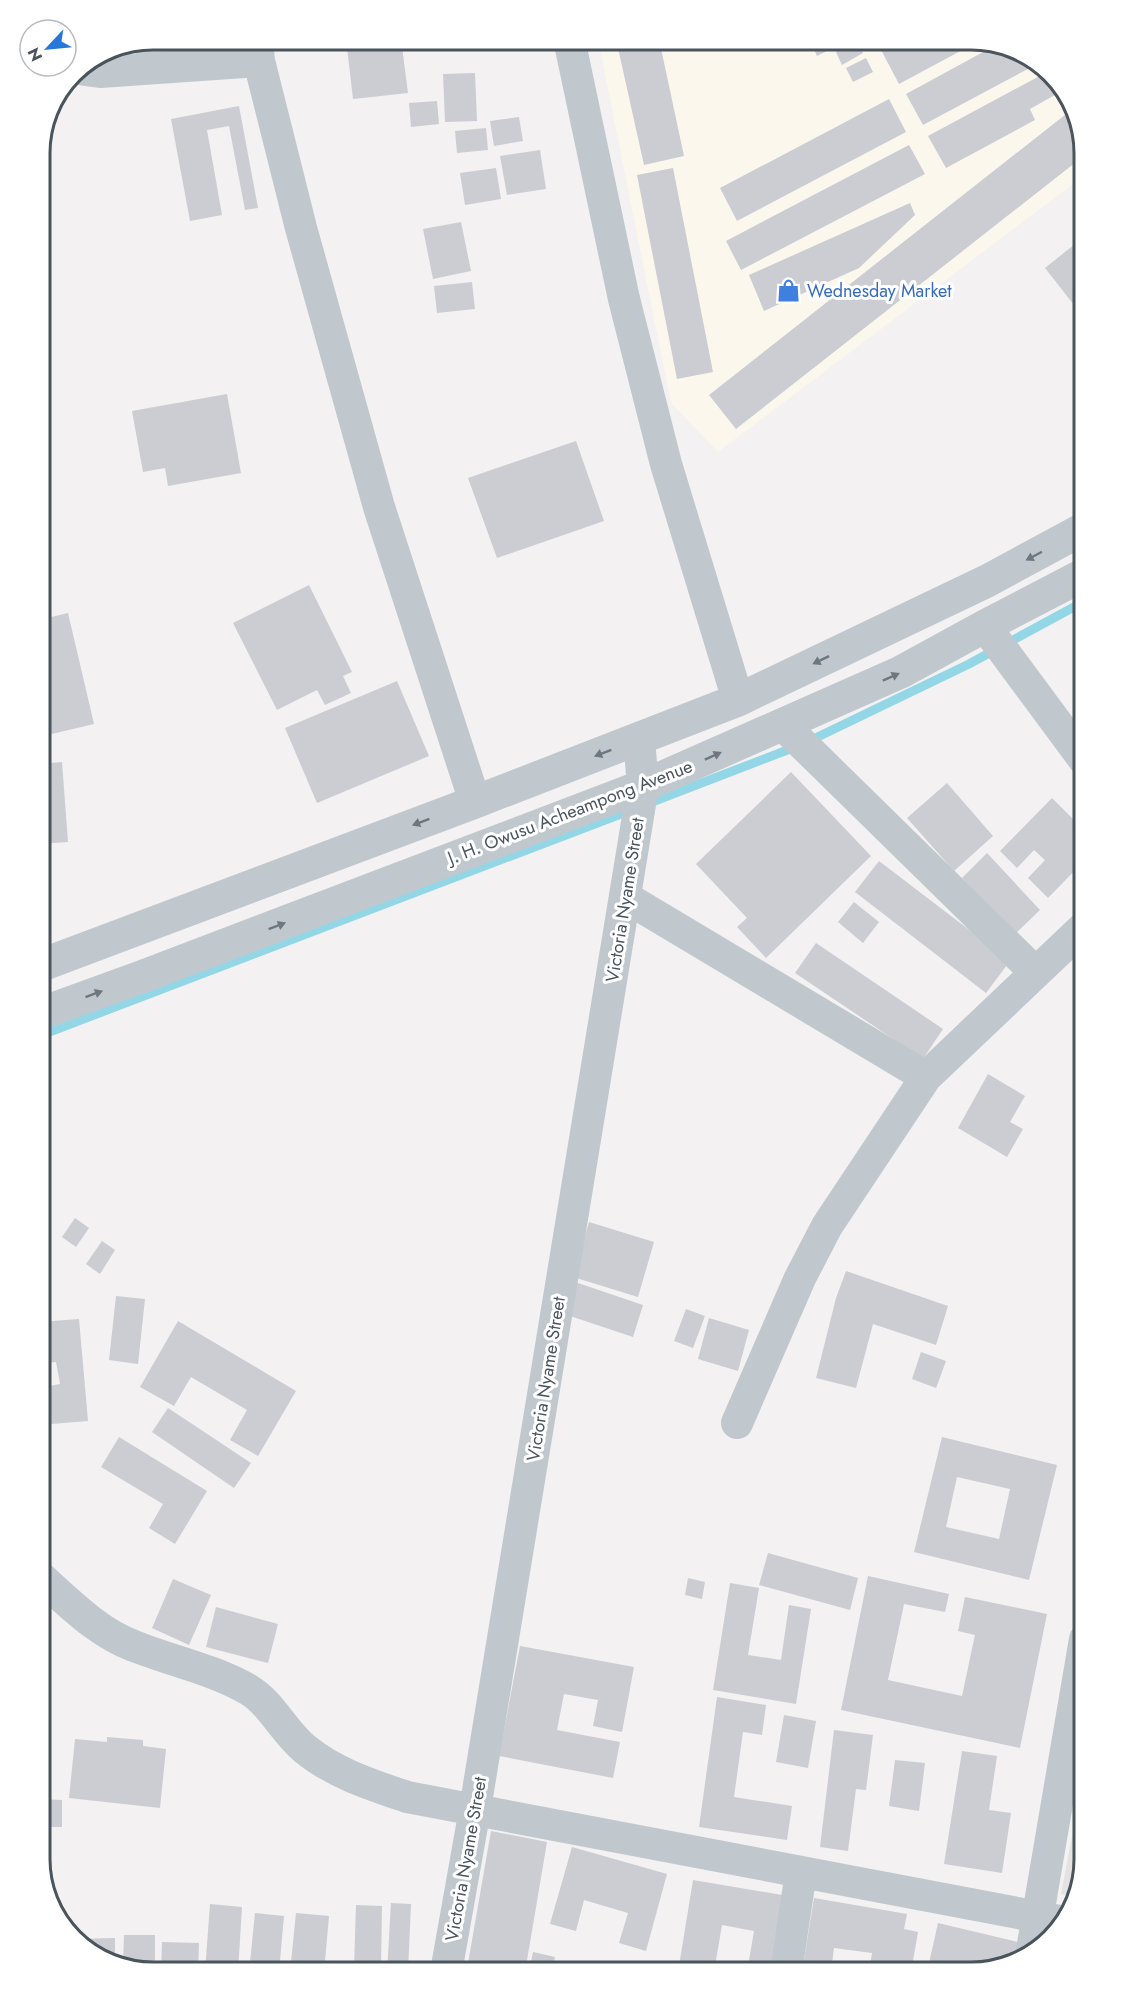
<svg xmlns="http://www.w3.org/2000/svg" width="1124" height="2011" font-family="Jost,sans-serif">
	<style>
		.commercial { fill: #fbf7ed }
		.education { fill: #e4e2e2 }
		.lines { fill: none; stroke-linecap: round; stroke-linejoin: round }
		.stream { stroke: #93d7e7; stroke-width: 9 }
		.building { fill: #cbcdd3; fill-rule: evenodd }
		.minor { stroke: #c0c8ce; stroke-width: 32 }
		.tertiary { stroke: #c0c8ce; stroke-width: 33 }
		.oneway { fill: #6d777f }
		.labels { text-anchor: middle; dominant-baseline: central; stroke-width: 6; stroke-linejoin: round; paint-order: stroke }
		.shop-label { font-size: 18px; fill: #366cbe; stroke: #fff; text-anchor: start }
		.street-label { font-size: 18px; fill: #4a545d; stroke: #fff }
		.rim { fill: none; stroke: #4a545d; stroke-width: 3 }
	</style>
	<rect width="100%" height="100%" fill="#f3f1f1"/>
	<path class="commercial" d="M598,39H980L1035,58L1076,108L1085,152V175L718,452L671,403Z"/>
	<path class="education" d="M1085,1768V1859L1074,1897L1061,1894Z"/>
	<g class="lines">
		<path class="stream" d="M647,804L803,744L969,664L1085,601
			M39,1036L634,809"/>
	</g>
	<path class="building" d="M152,39H204V43L180,42V65H136V42Z
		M346,39H401L408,93L353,99Z
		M616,39H659L684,156L644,165Z
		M809,39H851L817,56Z
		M895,39H980L981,40L899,84L880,48Z
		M857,41L863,53L842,65L836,52Z
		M996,45L1035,58L1039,63L923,125L906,94Z
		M866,58L873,72L853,82L846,68Z
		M1047,72L1062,91L1030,109L1035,120L946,168L928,136Z
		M475,73L477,121L445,122L443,74Z
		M889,99L906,132L737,221L720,188Z
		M437,101L439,124L411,127L409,103Z
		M239,106L258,208L245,210L229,126L207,130L222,215L190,221L171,119Z
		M1075,107L1085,155L736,429L709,395Z
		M519,117L523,141L494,146L490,121Z
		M486,128L488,150L457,153L455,131Z
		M909,145L925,174L741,270L726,241Z
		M540,150L546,189L507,195L500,156Z
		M496,168L501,199L465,205L460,173Z
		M673,168L713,372L677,379L637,175Z
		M910,203L915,215L859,268L764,311L749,275Z
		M461,222L471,271L433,279L423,229Z
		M1085,236V319L1045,268Z
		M472,282L475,309L437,313L434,286Z
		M227,394L241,473L168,486L165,468L143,472L132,411Z
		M576,441L604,521L497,558L468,478Z
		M309,585L352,672L343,676L351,693L325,705L317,690L277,710L233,623Z
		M68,613L94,724L39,737V620Z
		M397,681L429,756L317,803L285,728Z
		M62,762L68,842L39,844V764Z
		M791,772L871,856L766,958L737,927L747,918L696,864Z
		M947,783L993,836L954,871L907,818Z
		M1052,798L1085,831V860L1048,898L1028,878L1045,860L1034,850L1017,868L1000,851Z
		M987,853L1040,910L1015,934L962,878Z
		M879,861L1010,961L986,993L855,892Z
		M854,902L879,922L863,943L838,922Z
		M816,943L943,1029L923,1059L795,973Z
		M988,1074L1025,1096L1010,1122L1023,1129L1007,1157L958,1128Z
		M75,1218L89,1228L76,1247L62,1237Z
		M589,1222L654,1242L638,1297L573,1277Z
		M102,1241L115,1250L100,1274L86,1264Z
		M846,1271L948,1306L936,1345L873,1324L856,1388L816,1378L836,1298Z
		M575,1282L643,1305L633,1337L564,1314Z
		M116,1296L145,1299L138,1364L109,1360Z
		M686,1309L705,1316L693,1348L674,1341Z
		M709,1318L749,1330L738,1371L698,1359Z
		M79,1319L88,1421L39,1425V1388L60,1384L56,1362L39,1364V1322Z
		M178,1321L296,1391L258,1456L230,1440L247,1410L191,1377L174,1406L140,1387Z
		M921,1352L946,1361L936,1388L912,1379Z
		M168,1408L251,1463L234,1488L152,1432Z
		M119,1437L207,1491L175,1544L149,1528L163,1504L101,1467Z
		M942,1437L1057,1465L1029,1580L914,1552ZM957,1477L1010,1489L999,1539L946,1527Z
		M768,1553L858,1578L850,1610L759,1585Z
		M868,1576L949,1594L945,1612L904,1604L888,1680L962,1696L975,1635L958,1631L965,1597L1047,1614L1020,1748L841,1710Z
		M688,1578L705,1582L702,1599L685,1595Z
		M173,1579L211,1595L189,1645L152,1628Z
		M730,1583L759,1588L748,1655L781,1660L789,1605L811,1609L796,1704L713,1690Z
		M216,1607L278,1624L268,1663L206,1647Z
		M520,1646L634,1667L622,1732L593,1726L598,1700L564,1694L557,1730L620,1742L613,1778L499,1756Z
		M39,1681H50L51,1741H39Z
		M717,1697L766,1705L762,1735L743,1732L734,1797L792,1806L787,1840L699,1827Z
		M784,1715L816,1721L808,1768L776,1762Z
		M834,1730L873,1735L866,1790L856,1789L848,1851L820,1847Z
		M107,1737L143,1740V1746L166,1749L160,1808L69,1798L75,1739L107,1742Z
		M962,1751L997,1756L989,1810L1011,1813L1002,1873L944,1864Z
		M895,1760L925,1763L919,1811L889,1806Z
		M39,1799L62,1800V1827H39Z
		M491,1831L547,1842L525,1972H486L467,1969Z
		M572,1847L667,1874L646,1951L619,1943L628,1913L584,1900L576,1931L550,1924Z
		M693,1880L788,1896L776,1972H747L754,1931L722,1925L714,1972H678Z
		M814,1898L907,1914L904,1929L918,1932L911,1972H869L872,1953L834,1948L831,1972H802Z
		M391,1903L411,1904L408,1972H387Z
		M210,1904L242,1907L238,1972H205Z
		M356,1905L382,1906L381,1968H354Z
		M255,1913L284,1916L279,1972H249Z
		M296,1913L329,1916L324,1972H290Z
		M938,1923L1027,1944L1024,1956L1016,1963L972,1972H927Z
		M124,1935H155V1972H145L123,1964Z
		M115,1938V1962L89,1953L77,1939Z
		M162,1942L199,1943L198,1972H161Z
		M533,1952L555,1957L552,1972H529Z
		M597,1965L624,1969L623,1972H596Z"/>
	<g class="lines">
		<path class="minor" d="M257,39L259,61L301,228L379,507L475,802
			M569,39L624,299L666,464L738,700
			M80,67L85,70L100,72L259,61
			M985,626L1085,761
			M783,725L1035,972
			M625,897L926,1077L1085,926
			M737,1423L800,1278L827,1226L926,1077
			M39,1576C68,1602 97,1632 134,1646C171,1661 213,1669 249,1690C272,1704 284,1732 305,1749C334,1773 372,1785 407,1797L1065,1922
			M1032,1950L1085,1639
			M446,1972L475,1809L643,786L639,739
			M786,1972L801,1872"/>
		<path class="tertiary" d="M39,966L475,802L738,700L987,581L1085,528
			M39,1014L141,977L643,786L901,672L985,626L1085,574"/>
	</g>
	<defs><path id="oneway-solid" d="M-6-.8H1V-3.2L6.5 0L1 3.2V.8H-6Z" transform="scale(1.5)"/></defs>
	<g class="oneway">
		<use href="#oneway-solid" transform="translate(1034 556) rotate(152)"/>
		<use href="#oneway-solid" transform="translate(821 660) rotate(154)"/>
		<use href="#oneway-solid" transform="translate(891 677) rotate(-24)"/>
		<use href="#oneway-solid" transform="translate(603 753) rotate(159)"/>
		<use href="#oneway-solid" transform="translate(713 756) rotate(-24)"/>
		<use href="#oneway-solid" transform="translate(421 822) rotate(159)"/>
		<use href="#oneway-solid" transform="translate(277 926) rotate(-21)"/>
		<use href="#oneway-solid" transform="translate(94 994) rotate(-20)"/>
	</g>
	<defs>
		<symbol id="shop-bare" viewBox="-9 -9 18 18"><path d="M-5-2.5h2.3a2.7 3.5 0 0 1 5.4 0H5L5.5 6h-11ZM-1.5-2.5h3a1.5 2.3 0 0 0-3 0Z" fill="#3f7fe0" stroke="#fff" stroke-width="2.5" paint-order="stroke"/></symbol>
	</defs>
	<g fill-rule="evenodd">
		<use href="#shop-bare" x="772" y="274" width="33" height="33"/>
	</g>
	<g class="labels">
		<g class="shop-label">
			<text x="807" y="291">Wednesday Market</text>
		</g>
		<g class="street-label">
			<text transform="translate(570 812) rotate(-21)">J. H. Owusu Acheampong Avenue</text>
			<text transform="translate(625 900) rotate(-81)">Victoria Nyame Street</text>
			<text transform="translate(546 1379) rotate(-81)">Victoria Nyame Street</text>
			<text transform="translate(466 1859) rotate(-80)">Victoria Nyame Street</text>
		</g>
	</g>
	<path d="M0 0H1124V2011H0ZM153 50H971A103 103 0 0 1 1074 153V1859A103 103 0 0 1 971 1962H153A103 103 0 0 1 50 1859V153A103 103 0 0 1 153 50Z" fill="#fff" fill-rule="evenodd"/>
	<path class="rim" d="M153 50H971A103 103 0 0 1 1074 153V1859A103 103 0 0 1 971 1962H153A103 103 0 0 1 50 1859V153A103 103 0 0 1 153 50Z"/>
	<g transform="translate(48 48) rotate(244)"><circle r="28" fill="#ffffff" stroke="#b7bbbe" stroke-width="1.5"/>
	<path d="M0-4.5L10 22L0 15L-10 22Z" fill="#2677d8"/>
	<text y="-9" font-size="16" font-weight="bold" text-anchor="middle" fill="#4a545d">N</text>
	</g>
</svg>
